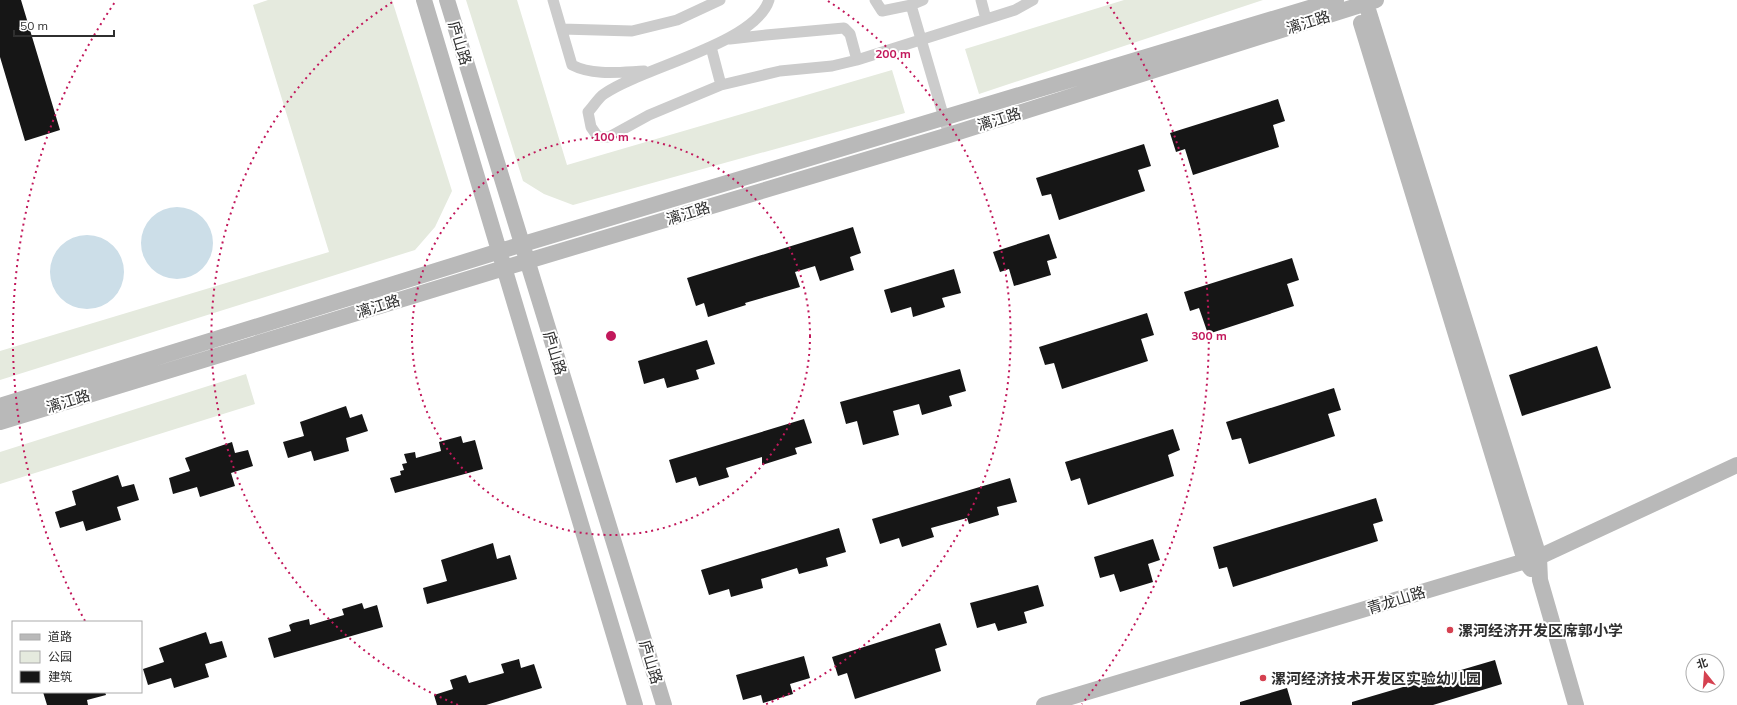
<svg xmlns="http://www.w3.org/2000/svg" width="1737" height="705" font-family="Mulish,'Noto Sans SC',sans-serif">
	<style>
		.green { fill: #e5eade }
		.water { fill: #ccdee8 }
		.building { fill: #161616 }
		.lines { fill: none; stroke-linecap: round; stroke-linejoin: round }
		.street { stroke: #ccc; stroke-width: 11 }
		.secondary { stroke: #b9b9b9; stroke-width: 16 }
		.ring { fill: none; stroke: #c2185b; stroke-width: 2; stroke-dasharray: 2 4 }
		.poi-dot { fill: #d54150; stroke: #fff; stroke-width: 1.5 }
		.labels { text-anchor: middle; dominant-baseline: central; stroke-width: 4; stroke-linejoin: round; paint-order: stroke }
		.street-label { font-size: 15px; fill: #2f2f2f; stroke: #fff }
		.poi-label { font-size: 15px; font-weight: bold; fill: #2f2f2f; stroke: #fff; text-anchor: start }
		.centre { fill: #c2185b; stroke: #fff; stroke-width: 2 }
		.ring-label { font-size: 12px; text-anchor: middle; font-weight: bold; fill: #c2185b; stroke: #fff; stroke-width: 4; stroke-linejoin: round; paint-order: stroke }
	</style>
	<rect width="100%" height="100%" fill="#fff"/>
	<path class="green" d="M268,0H392L452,191L435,227L415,250L0,380V351L329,252L253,5Z
		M466,0H517L567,165L892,70L905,113L573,205L544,194L523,181Z
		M1124,0H1263L979,94L965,49Z
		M246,374L255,404L0,484V452Z"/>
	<path class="water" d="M141 243a36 36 0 1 1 72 0a36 36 0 1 1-72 0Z
		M50 272a37 37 0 1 1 74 0a37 37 0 1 1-74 0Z"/>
	<path class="building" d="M0,0H21L60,130L25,141L0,57Z
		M1278,99L1285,121L1273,125L1279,147L1193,175L1185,149L1176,152L1170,133Z
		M1144,144L1151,166L1138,170L1145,191L1059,220L1051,194L1042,196L1036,178Z
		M853,227L861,253L850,257L854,270L820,281L815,266L795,272L800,287L745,303L746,305L708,317L704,303L696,306L687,278Z
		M1049,234L1057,258L1047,261L1051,275L1014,286L1009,269L1000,272L993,252Z
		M1292,258L1299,280L1287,284L1294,306L1208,334L1199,308L1190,311L1184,292Z
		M954,269L961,293L942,298L945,307L913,317L911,307L891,313L884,290Z
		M1147,313L1154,335L1141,339L1148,361L1062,389L1054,363L1045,365L1039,347Z
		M707,340L715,364L696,370L699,379L667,388L664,378L644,384L638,361Z
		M1597,346L1611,388L1522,416L1509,375Z
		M960,369L966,391L949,396L952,406L922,415L919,404L893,411L899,435L863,445L857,421L846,424L840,402Z
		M1334,388L1341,410L1328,414L1335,436L1249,464L1241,438L1232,440L1226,422Z
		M346,406L350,418L362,414L368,431L346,438L349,451L314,461L311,451L288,458L283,442L304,436L300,422Z
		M804,419L812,443L795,448L797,454L762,465V457L726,468L729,477L699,486L696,477L676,483L669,460Z
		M1173,429L1180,450L1168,455L1174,476L1088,505L1080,478L1071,481L1065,462Z
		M461,436L463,443L475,440L483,469L395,493L390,478L401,475L400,471L404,470L402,464L407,463L404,454L415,452L416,458L441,451L439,442Z
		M232,442L235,453L248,450L253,466L231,473L235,486L200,497L197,487L173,494L169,478L190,471L185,458Z
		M118,475L122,487L134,484L139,500L117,507L121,520L86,531L83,521L60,528L55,512L76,505L72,491Z
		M1010,478L1017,502L997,507L999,515L969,524L967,518L931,528L934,537L902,547L899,538L880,544L872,519Z
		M1376,498L1383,521L1373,524L1378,541L1233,587L1227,567L1219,569L1213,547Z
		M839,528L846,552L826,558L828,566L799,574L797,568L761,579L763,588L731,597L729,589L709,595L701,570Z
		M1153,539L1160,560L1148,564L1153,582L1120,592L1114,574L1100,578L1094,557Z
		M493,543L497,559L510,555L517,579L427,604L423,588L447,581L441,560Z
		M1038,585L1044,606L1024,612L1027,623L998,631L995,623L977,628L970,603Z
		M362,603L364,609L377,605L383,627L274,658L268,638L291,631L289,625L293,623L309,619L310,625L344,615L342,609Z
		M940,623L947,645L935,649L941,671L855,699L847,673L838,676L832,657Z
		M206,632L210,644L222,641L227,657L205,664L209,677L174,688L171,678L148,685L143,669L164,662L159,648Z
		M804,656L810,678L790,684L793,694L763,703L761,695L743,700L736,675Z
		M519,659L521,668L534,664L542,688L486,705H437L434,695L453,689L450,680L466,675L469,683L504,673L501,664Z
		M1495,660L1502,684L1433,705H1352V702Z
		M1287,688L1292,705H1240V702Z
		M43,692H105L106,695L87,700L88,705H47Z"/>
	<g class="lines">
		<path class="street" d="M553,0L572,65C593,76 621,72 644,71
			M769,0C755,44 643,67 604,94C598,98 593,107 588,112L591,127L598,137H609L649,115L721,85L780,71L832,66L857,60L1015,10L1033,0
			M875,0L882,11L911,5L923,0
			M981,0L986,19
			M911,5L949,135
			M562,29L632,31L677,20L720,0
			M730,39L766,35L844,28L850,34L857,60
			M711,47L721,85"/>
		<path class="secondary" d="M424,0L635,705
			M447,0L664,705
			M1365,0L1539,557L1540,580L1576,705
			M1361,23L1525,561L1531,569
			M0,406L500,251L1336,0
			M0,422L504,268L949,135L1376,0
			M1044,705L1539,557L1737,465"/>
	</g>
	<g class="ring">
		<circle cx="611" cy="336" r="199"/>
		<path d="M458 705A399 399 0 0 1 394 1M828 1A399 399 0 0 1 764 705"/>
		<path d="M85 621A598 598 0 0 1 115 2M1107 2A598 598 0 0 1 1082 704"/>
	</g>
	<g class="poi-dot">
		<circle cx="1450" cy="630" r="4"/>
		<circle cx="1263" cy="678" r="4"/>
	</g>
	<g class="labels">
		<g class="street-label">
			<text transform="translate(1308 22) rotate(-17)">漓江路</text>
			<text transform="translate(460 43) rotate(73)">庐山路</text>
			<text transform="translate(999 119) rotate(-17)">漓江路</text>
			<text transform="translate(688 213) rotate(-17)">漓江路</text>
			<text transform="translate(378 306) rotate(-17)">漓江路</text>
			<text transform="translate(555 353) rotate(73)">庐山路</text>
			<text transform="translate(68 401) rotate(-17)">漓江路</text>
			<text transform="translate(1396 600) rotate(-17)">青龙山路</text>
			<text transform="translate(651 662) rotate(73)">庐山路</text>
		</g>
		<g class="poi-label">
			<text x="1458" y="630">漯河经济开发区席郭小学</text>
			<text x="1271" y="678">漯河经济技术开发区实验幼儿园</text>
		</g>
	</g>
	<circle cx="611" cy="336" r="6" class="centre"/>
	<g class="ring-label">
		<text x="893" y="58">200 m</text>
		<text x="611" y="141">100 m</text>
		<text x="1209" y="340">300 m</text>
	</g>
	<rect x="12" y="621" width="130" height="72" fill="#ffffff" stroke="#acacac"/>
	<rect x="20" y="634" width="20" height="6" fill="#b9b9b9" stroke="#acacac"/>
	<text x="48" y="641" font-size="12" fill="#2f2f2f">道路</text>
	<rect x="20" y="651" width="20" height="12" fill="#e5eade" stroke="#acacac"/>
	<text x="48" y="661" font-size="12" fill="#2f2f2f">公园</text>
	<rect x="20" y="671" width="20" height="12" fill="#161616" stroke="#acacac"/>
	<text x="48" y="681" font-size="12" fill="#2f2f2f">建筑</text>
	<g transform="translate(1705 673) rotate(343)"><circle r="19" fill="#ffffff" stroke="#acacac"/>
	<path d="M0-3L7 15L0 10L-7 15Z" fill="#d54150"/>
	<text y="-6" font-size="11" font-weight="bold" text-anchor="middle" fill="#2f2f2f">北</text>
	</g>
	<path d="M14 30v6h100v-6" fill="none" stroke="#2f2f2f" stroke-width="2"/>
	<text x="20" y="30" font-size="12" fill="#2f2f2f" stroke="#ffffff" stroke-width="3" paint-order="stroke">50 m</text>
</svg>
